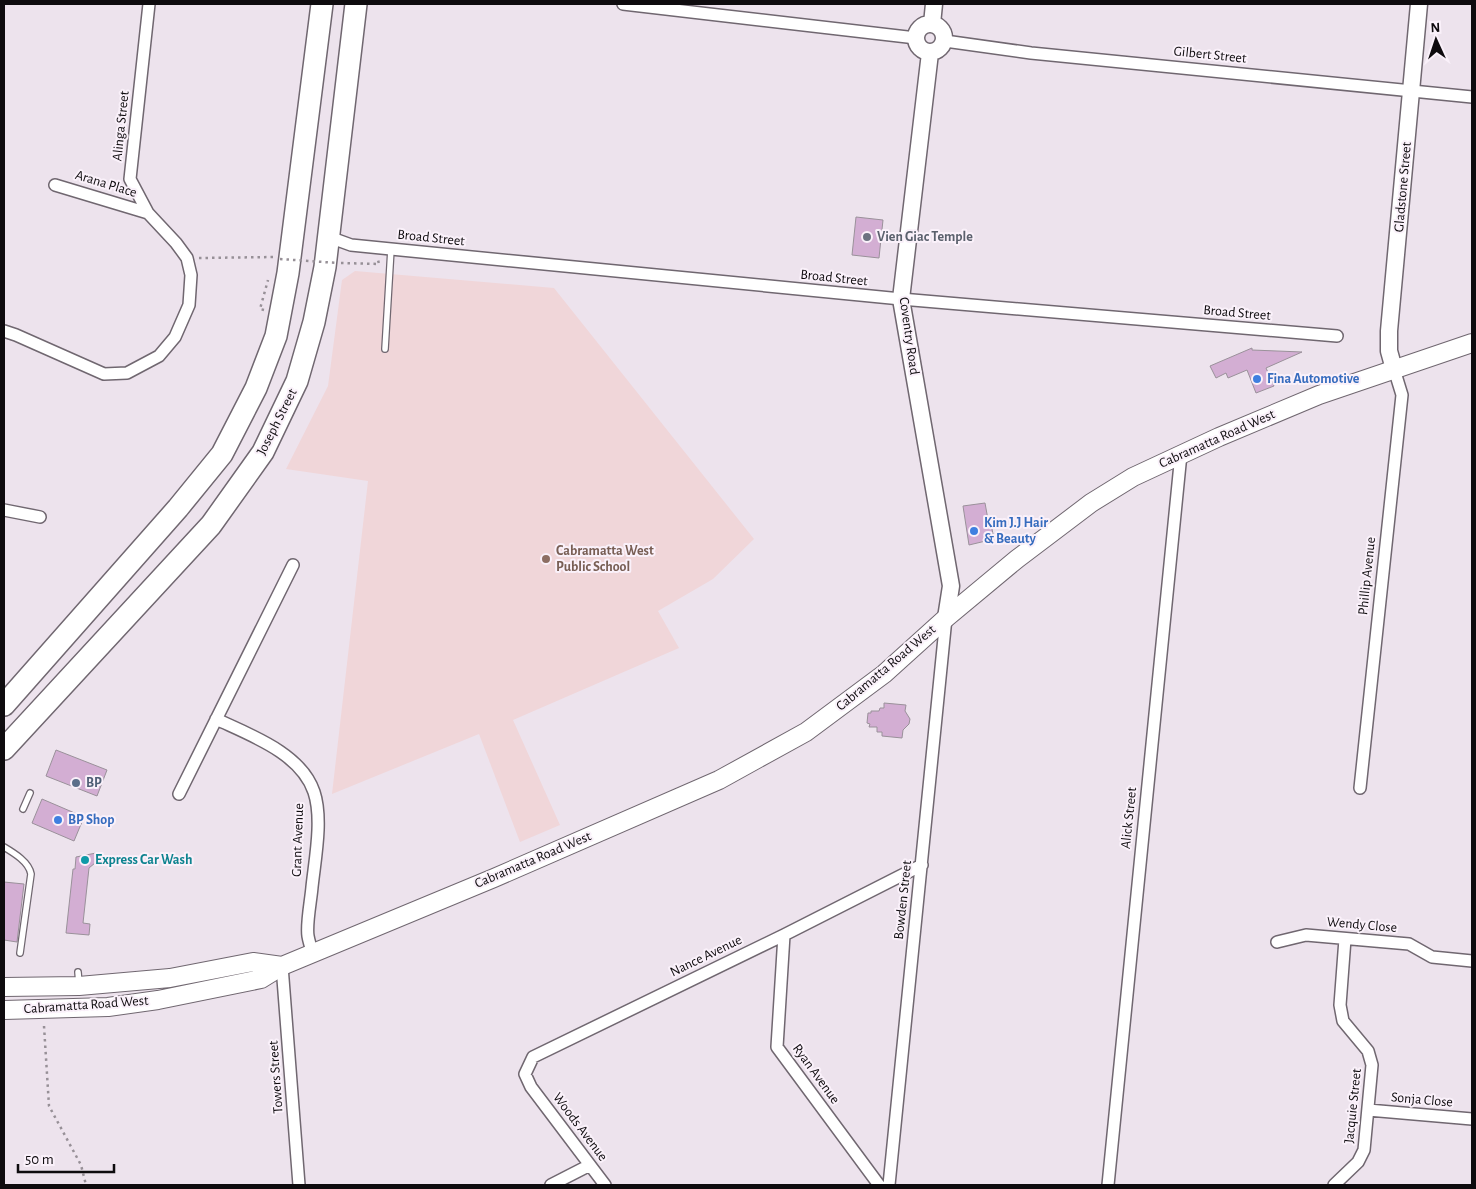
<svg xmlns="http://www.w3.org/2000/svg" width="1476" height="1189" font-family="'Alegreya Sans',sans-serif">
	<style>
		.education { fill: #f0d6d9 }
		.building { fill: #d3aed3; stroke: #9a919a }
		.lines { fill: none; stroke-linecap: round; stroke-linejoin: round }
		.lane-casing { stroke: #706770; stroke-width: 8 }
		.street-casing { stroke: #706770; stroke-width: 14 }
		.secondary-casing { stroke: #706770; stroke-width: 19 }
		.primary-casing { stroke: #706770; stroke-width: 20 }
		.highway-casing { stroke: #706770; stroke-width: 24 }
		.path { stroke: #979097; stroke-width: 2.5; stroke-dasharray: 2.5 4; stroke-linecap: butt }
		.lane { stroke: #fff; stroke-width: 5.5 }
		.street { stroke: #fff; stroke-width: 11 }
		.secondary { stroke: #fff; stroke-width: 16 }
		.primary { stroke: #fff; stroke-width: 18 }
		.highway { stroke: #fff; stroke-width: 21 }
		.path-bridge { stroke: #979097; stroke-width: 2.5; stroke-dasharray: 2.5 4; stroke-linecap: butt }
		.worship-dot { fill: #6b7280; stroke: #faf1fa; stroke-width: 2 }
		.shop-dot { fill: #3f7fe0; stroke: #faf1fa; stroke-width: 2 }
		.education-dot { fill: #8d6e63; stroke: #faf1fa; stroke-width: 2 }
		.service-dot { fill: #5c6f8a; stroke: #faf1fa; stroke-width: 2 }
		.culture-dot { fill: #0f9aa8; stroke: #faf1fa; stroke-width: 2 }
		.labels { text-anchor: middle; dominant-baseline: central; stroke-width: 4; stroke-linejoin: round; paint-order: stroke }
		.street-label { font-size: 14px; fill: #0e0b0e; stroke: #faf1fa }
		.worship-label { font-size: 14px; font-weight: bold; fill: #5b616d; stroke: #faf1fa; text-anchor: start }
		.shop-label { font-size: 14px; font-weight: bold; fill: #366cbe; stroke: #faf1fa; text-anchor: start }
		.education-label { font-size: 14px; font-weight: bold; fill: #785e54; stroke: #faf1fa; text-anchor: start }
		.service-label { font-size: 14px; font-weight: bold; fill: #4e5e75; stroke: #faf1fa; text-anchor: start }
		.culture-label { font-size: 14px; font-weight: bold; fill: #0d838f; stroke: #faf1fa; text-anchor: start }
	</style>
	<rect width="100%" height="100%" fill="#ede3ed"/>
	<path class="education" d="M355,271L554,288L754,539L713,579L658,611L679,648L513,720L560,825L520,842L479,734L332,794L368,481L286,469L328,386L342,280Z"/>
	<path class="building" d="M856,217L883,220L879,258L852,255Z
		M1252,348V350L1302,352L1266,368L1274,386L1256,393L1247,370L1228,378L1226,373L1216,378L1210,366Z
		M985,503L989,525L991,524L994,539L969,545L963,506Z
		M884,703L906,705L905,711L910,719L909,724L903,730L902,738L882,736V732H877V727H869L870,724L867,723L868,713H871V711H879L880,708H884Z
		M56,750L107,770L97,796L46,776Z
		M42,799L84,817L74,841L32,823Z
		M96,853L95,863L89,868L83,923L90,924L89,935L66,933L73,869H75L76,857Z
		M4,882L24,884L17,942L4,940Z"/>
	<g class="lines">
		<defs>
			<path id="lane" d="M385,349L391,249
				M23,809L30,793
				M4,847C14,853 29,862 31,874L20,953
				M78,972L79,984"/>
			<path id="street" d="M623,4L916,38
				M945,41L1031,53L1472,97
				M55,185L148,213
				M329,237L351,245L391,249L901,299L1337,336
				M4,331L16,335L104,374L127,373L159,356L175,337L189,305L191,275L187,258L176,243L148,213L130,179L149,4
				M4,510L40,517
				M216,719C250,735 301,753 314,792C323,819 315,859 312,887C311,900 306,924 308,936C309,942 311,948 313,954
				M1360,788L1402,395L1394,369
				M179,794L293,565
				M784,935L777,1047L879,1185
				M1277,942L1306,935L1409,944L1432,957L1472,961
				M282,966L299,1185
				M1368,1110L1472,1119
				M551,1185L590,1165
				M605,1185L531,1087L525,1074L533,1057L784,935L922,865
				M889,1185L946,618
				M1108,1185L1181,454
				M1334,1185L1358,1162L1364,1150L1372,1065L1368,1051L1343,1021L1340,1005L1345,939"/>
			<path id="secondary" d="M916 38a14 14 0 1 1 28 0a14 14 0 1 1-28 0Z
				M932,24L934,4
				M930,53L901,299L951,586L946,618
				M1394,369L1389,351V331L1419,4"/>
			<path id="primary" d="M4,987L79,986L170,978L253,962L282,966
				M4,1010L108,1007L158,1000L261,979L282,966L494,878L719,780L806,732L884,674L946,618L1017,559L1091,503L1133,477L1219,437L1319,395L1472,343"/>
			<path id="highway" d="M4,705L178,508L222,454L256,388L276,336L288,273L322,4
				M4,749L211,525L263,452L297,381L314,322L325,267L356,4"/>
		</defs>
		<use href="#lane" class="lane-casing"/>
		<use href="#street" class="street-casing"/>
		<use href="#secondary" class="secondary-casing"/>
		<use href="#primary" class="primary-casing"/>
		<use href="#highway" class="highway-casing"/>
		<path class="path" d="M199,258L274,257
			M341,263L379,264L378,260
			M264,310L260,309L268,280
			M44,1026L49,1106L81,1165L86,1185"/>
		<use href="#lane" class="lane"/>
		<use href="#street" class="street"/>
		<use href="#secondary" class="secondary"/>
		<use href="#primary" class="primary"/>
		<use href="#highway" class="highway"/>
		<path class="path-bridge" d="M280,259L338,263"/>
	</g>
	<circle class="worship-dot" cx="867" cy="237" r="5"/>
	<g class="shop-dot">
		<circle cx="1257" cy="379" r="5"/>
		<circle cx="974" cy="531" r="5"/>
		<circle cx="58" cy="820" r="5"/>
	</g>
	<circle class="education-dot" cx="546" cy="559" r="5"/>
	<circle class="service-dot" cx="76" cy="783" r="5"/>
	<circle class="culture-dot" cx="85" cy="860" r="5"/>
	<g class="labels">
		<g class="street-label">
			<text transform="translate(1210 55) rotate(6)">Gilbert Street</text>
			<text transform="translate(121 126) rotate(-84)">Alinga Street</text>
			<text transform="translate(106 184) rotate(17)">Arana Place</text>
			<text transform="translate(1403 187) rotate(-85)">Gladstone Street</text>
			<text transform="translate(431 238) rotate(6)">Broad Street</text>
			<text transform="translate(834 278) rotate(6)">Broad Street</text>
			<text transform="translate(1237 313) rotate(5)">Broad Street</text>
			<text transform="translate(909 336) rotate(82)">Coventry Road</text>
			<text transform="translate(277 422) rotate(-63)">Joseph Street</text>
			<text transform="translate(1217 439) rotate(-24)">Cabramatta Road West</text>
			<text transform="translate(1367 576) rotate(-84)">Phillip Avenue</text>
			<text transform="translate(886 668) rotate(-40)">Cabramatta Road West</text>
			<text transform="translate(1129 818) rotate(-84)">Alick Street</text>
			<text transform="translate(298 840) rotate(-88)">Grant Avenue</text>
			<text transform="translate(533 860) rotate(-23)">Cabramatta Road West</text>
			<text transform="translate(903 900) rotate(-84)">Bowden Street</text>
			<text transform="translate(1362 925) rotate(5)">Wendy Close</text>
			<text transform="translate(706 956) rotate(-26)">Nance Avenue</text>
			<text transform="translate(86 1005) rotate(-4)">Cabramatta Road West</text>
			<text transform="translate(816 1074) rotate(54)">Ryan Avenue</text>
			<text transform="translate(276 1077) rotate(-94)">Towers Street</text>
			<text transform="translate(1422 1100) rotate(5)">Sonja Close</text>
			<text transform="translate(1353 1106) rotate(-84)">Jacquie Street</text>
			<text transform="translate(580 1127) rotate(53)">Woods Avenue</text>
		</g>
		<g class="worship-label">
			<text x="877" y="237">Vien Giac Temple</text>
		</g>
		<g class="shop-label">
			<text x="1267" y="379">Fina Automotive</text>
			<text x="984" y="523">Kim J.J Hair<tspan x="984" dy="16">&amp; Beauty</tspan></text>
			<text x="68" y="820">BP Shop</text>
		</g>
		<g class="education-label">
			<text x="556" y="551">Cabramatta West<tspan x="556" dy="16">Public School</tspan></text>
		</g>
		<g class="service-label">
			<text x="86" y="783">BP</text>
		</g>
		<g class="culture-label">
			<text x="95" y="860">Express Car Wash</text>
		</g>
	</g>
	<rect width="1476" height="1189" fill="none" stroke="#0e0b0e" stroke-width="10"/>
	<g transform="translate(1436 40) rotate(357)" stroke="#faf1fa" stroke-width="4" paint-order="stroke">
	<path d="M0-4L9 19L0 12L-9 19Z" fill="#0e0b0e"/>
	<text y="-8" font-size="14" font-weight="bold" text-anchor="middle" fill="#0e0b0e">N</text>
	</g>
	<path d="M18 1164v8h96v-8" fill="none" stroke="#0e0b0e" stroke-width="2.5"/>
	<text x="25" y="1164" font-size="15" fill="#0e0b0e" stroke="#faf1fa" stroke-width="4" paint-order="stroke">50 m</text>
</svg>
